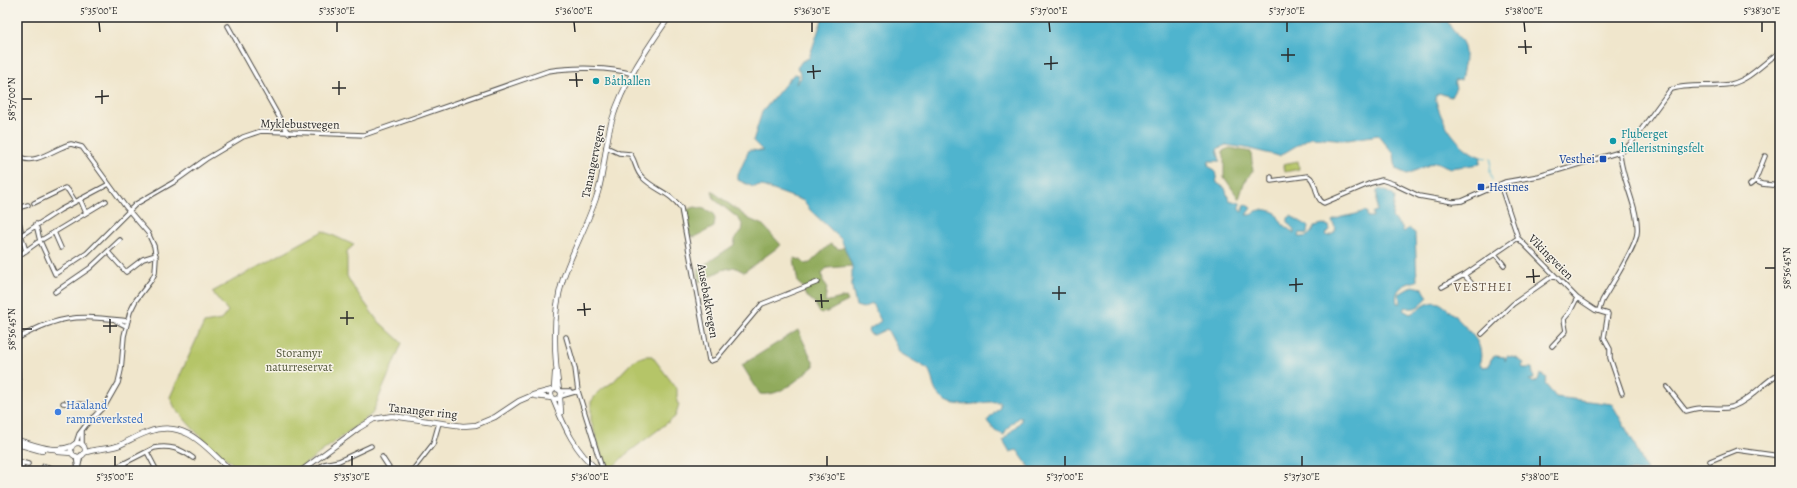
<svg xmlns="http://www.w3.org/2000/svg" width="1797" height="488" font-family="Alegreya,serif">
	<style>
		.green { fill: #b5c568; stroke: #70784a }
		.forest { fill: #90aa5c; stroke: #5e6a44 }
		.water { fill: #4fb4ce; stroke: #3d707c }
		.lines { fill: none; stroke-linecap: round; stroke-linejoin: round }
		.stream { stroke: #4fb4ce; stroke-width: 1 }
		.minor-casing { stroke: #494743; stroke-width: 5.5 }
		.major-casing { stroke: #494743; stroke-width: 6 }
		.minor { stroke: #fff; stroke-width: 3.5 }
		.major { stroke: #fff; stroke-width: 4.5 }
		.ticks { fill: none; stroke: #2b2b2b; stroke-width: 1.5 }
		.culture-dot { fill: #0f9aa8; stroke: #f7f3e8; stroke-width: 1.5 }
		.transit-dot { fill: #1a4fb4; stroke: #f7f3e8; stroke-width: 1.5 }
		.shop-dot { fill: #3f7fe0; stroke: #f7f3e8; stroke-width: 1.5 }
		.labels { text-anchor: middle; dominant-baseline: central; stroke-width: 3; stroke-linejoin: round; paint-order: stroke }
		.culture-label { font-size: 12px; fill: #0d838f; stroke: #f7f3e8; text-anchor: start }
		.street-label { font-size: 12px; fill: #2b2b2b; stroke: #f7f3e8 }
		.transit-label { font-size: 12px; fill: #164399; stroke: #f7f3e8; text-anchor: end }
		.park-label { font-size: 12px; fill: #54593d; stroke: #f7f3e8 }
		.shop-label { font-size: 12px; fill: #366cbe; stroke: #f7f3e8; text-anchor: start }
		.neighbourhood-label { font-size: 13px; letter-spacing: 1px; fill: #675748; stroke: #f7f3e8 }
		.neatline { fill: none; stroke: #2b2b2b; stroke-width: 1.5 }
		.ticks-label { font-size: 10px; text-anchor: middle; fill: #2b2b2b }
	</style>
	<rect width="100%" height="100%" fill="#f7f3e8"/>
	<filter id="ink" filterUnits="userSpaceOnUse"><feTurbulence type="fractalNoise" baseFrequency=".025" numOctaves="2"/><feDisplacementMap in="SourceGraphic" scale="8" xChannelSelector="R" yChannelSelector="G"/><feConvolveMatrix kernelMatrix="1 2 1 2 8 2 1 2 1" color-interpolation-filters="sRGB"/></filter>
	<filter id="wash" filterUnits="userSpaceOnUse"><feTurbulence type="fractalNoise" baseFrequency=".012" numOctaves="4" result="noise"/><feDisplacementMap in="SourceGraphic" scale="16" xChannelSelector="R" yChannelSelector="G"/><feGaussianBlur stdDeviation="0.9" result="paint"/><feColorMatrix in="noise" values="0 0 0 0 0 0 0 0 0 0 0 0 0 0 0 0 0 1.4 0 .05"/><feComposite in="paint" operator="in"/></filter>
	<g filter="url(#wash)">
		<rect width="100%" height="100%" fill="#f0e6cc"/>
		<path class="green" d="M1298,161L1299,169L1285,172L1283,164Z
			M323,231L354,245L347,251V276L352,285L377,320L402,343L372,414L296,471H240L235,468L231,462L209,446L187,422L175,408L170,397L204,323L221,320L228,311L212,292Z
			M645,356H652L677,389V403L679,404L675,417L625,455L610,470L604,463L591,421V402L598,392L613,382L634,360Z"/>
		<path class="forest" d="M1230,148L1251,152L1253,171L1244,183L1239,199L1224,177V155L1222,151Z
			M712,191L749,219L763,225L781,245L744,272L734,267L722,270L699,282L698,269L734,245L736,236L742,231L743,226L739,219L714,199Z
			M695,207L704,209L713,213L715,219L714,227L695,237L688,236L684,211Z
			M830,244L839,249L845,247L852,266L827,268L822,273L823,281L827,286L825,302L846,297L848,301L827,312L820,313L814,302L805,295L803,287L798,283L794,258L801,260L805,264L810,263Z
			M798,330L814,364V366C799,378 781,397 760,394L742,365Z"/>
		<path class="water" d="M823,17H1426L1430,20L1432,17H1436L1435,20L1440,22L1447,17C1448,29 1460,35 1464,46C1467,56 1463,70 1461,80L1454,81L1456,88L1451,97L1439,93L1435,96C1439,120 1458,149 1481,157L1480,164L1450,168L1436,162L1407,174L1396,169L1394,154L1378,135L1348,140L1311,137L1279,156L1246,148L1226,145L1217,149L1220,161H1209L1208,166L1215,170L1217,183L1225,188L1229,200L1240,203V211L1242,212L1245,204L1251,208L1246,215H1251C1258,208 1266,209 1275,212L1283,225L1294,233V230L1288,223V218L1291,216L1308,226L1307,234L1300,233L1299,237C1308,237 1311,235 1314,226L1323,224L1329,226L1330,230L1325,235L1329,236L1334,233L1336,229L1332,221C1345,214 1352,217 1364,211L1367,212V217H1373V212L1377,211V191L1380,189L1392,194L1395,198L1392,217L1403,229L1402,231L1404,232L1408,228L1415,233L1417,281C1404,284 1394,288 1397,303H1400L1399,294L1413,286L1422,288L1428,297C1420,305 1417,311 1405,307L1403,310L1410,314C1419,310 1429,299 1439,303C1446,305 1475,336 1478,343C1481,350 1482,357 1479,364L1483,367L1489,366L1491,359L1495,356L1505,357V361L1507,356L1516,358L1524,363L1522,366L1523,368H1532L1534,379L1529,380L1533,383L1538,380L1540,374L1547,378L1545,384L1556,397L1612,404L1633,441L1647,471H1032L1017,450L1010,452L1003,440L1021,421V418L1019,417C1013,422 1006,428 1004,435L995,431L987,421L1000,407V402C979,400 953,414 937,393C932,386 933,376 928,369L900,353L887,329L874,335L870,334L868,330L881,321L872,303L863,308L856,306L852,287V266L841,239L810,210L804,201L762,186L753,187L738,180V175L749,150L763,151L753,141L762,112L792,76L795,74L799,75L796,84L801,78V73L797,68L802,61L809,58Z"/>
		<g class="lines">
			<path class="stream" d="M1481,157L1491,159L1490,171L1492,180"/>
		</g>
	</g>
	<g filter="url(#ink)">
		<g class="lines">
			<defs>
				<path id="minor" d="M228,26L288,133
					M606,147L619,153L630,154C636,161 635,170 642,177C654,190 670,192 681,208L709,360L711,361L716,359L762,304L818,282
					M17,150L20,157C36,166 56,147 71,144L82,147L125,206L148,233L154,246L156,258L155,273L152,279L136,300L130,312L124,336L121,370L118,383L106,404L86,425L79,434L76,443
					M1271,177V181L1308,176C1318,181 1314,199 1324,203L1371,183L1382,180L1394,184L1419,196L1453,202L1462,201L1505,182L1539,176L1623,151L1632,142L1670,90C1687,83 1712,88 1731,84C1751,79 1764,62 1780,52
					M1755,181L1765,156
					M1500,184L1518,238L1577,298L1595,310L1608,314L1604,338L1610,349V358L1622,393
					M1750,185L1755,181L1762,184L1780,186
					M80,199L86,213
					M34,203L65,188L68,190L75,201
					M17,208L28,205
					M17,213L21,230
					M36,224L40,241L55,274L87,253L136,204L174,182L206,159L243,137L261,131L364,135L548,71C573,67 610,67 633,74
					M54,232L61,248
					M21,235L26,251
					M17,238L60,210L109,184
					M43,239L106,201
					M108,252L126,272L143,259L156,255
					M1495,254L1504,265
					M17,257L38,242
					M1464,275L1474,286
					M1442,287L1464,275L1518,238
					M55,292L90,268L120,240
					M1599,310L1602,301C1610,287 1636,247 1637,233C1640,210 1620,177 1620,152
					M116,321L126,326
					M1482,334L1513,304L1554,275
					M20,337C30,332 40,326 51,323C76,314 102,318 128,321
					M566,337L575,368L578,391L602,468
					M1552,346L1566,331L1564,319L1570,312L1577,298
					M1667,387L1686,411C1691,410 1696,408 1701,408C1711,407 1721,410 1732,407C1751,400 1762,383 1780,373
					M560,391H570
					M561,396L578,391
					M63,403L92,405L99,411
					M82,431V445
					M147,452L157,471
					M76,456L78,469L81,455
					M382,457L391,471
					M17,461L28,464
					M1710,461L1737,450L1780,456
					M22,462V471
					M124,464L128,471
					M44,466L61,471
					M109,471L154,448C170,445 181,449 193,458
					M314,471L324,464L339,461L371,446
					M394,471H401
					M412,471L433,444L439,423"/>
				<path id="major" d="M17,366L19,387L17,404
					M551 394a5 5 0 1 1 10 0a5 5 0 1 1-10 0Z
					M554,389L555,373
					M559,390C554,355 552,313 563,279C573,249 589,222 598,192C605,168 605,143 612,120C623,83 647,49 669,17
					M535,396L552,398
					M560,398L561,413
					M553,399C564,426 575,452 599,471
					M17,440C36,445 53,454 72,446
					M71 450a7 7 0 1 1 14 0a7 7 0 1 1-14 0Z
					M17,444L42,451
					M58,452L72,453
					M84,453C95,448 108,450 120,445C129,441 138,435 148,432C185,418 207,448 231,471
					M301,471L359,428L374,419L392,416L463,426L476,425L495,417L519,401L533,395L552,390"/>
			</defs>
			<use href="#minor" class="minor-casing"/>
			<use href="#major" class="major-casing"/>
			<use href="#minor" class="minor"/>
			<use href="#major" class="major"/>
		</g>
	</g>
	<path class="ticks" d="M99,22L100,32M337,22V32M574,22L575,32M812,22V32M1049,22L1050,32M1287,22V32M1524,22L1525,32M1762,22V32M1525,40L1526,54M1518,47H1532M1288,48V62M1281,55H1295M1051,56V70M1044,64L1058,63M813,65L814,79M807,72L821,71M576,73L577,87M569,80H583M339,81V95M332,88H346M102,90V104M95,97L109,96M22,99H32M1765,268H1775M1533,269L1534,283M1526,277L1540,276M1296,278V292M1289,285L1303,284M1059,286V300M1052,293H1066M821,294L822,308M815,301H829M584,303L585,316M577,310L591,309M347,311V325M340,318H354M110,319V333M103,326H117M22,329H32M115,456V466M352,456V466M590,456V466M827,456V466M1065,456V466M1302,456V466M1540,456V466"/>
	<g class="culture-dot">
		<circle cx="596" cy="81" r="4"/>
		<circle cx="1613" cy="141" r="4"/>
	</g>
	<g class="transit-dot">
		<rect x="1599" y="155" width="8" height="8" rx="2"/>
		<rect x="1477" y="183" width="8" height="8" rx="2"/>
	</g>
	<circle class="shop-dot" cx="58" cy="412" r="4"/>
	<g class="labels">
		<g class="culture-label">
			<text x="604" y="81">Båthallen</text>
			<text x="1621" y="134">Fluberget<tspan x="1621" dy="14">helleristningsfelt</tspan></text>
		</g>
		<g class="street-label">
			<text transform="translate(300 124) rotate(1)">Myklebustvegen</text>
			<text transform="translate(593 161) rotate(-78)">Tanangervegen</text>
			<text transform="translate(1551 257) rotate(45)">Vikingveien</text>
			<text transform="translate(708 301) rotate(80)">Ausebakkvegen</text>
			<text transform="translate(423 411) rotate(6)">Tananger ring</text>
		</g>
		<g class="transit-label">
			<text x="1595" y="159">Vesthei</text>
			<text x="1489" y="187" text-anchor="start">Hestnes</text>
		</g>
		<g class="park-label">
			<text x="299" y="353">Storamyr<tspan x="299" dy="14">naturreservat</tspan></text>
		</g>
		<g class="shop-label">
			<text x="66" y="405">Haaland<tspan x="66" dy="14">rammeverksted</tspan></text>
		</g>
		<g class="neighbourhood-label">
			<text x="1483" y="286">VESTHEI</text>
		</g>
	</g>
	<rect width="1797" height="488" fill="none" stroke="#f7f3e8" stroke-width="44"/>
	<rect x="22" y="22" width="1753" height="444" class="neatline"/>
	<g class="ticks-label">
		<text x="99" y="14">5°35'00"E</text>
		<text x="337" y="14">5°35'30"E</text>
		<text x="574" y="14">5°36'00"E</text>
		<text x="812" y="14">5°36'30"E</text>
		<text x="1049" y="14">5°37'00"E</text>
		<text x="1287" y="14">5°37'30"E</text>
		<text x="1524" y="14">5°38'00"E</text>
		<text x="1762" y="14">5°38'30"E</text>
		<text transform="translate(11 99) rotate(-90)" y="4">58°57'00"N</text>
		<text transform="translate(1786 268) rotate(-90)" y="4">58°56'45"N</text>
		<text transform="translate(11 329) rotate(-90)" y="4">58°56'45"N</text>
		<text x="115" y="480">5°35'00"E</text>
		<text x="352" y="480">5°35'30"E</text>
		<text x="590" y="480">5°36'00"E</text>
		<text x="827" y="480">5°36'30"E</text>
		<text x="1065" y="480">5°37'00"E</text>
		<text x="1302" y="480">5°37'30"E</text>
		<text x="1540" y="480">5°38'00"E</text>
	</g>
</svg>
